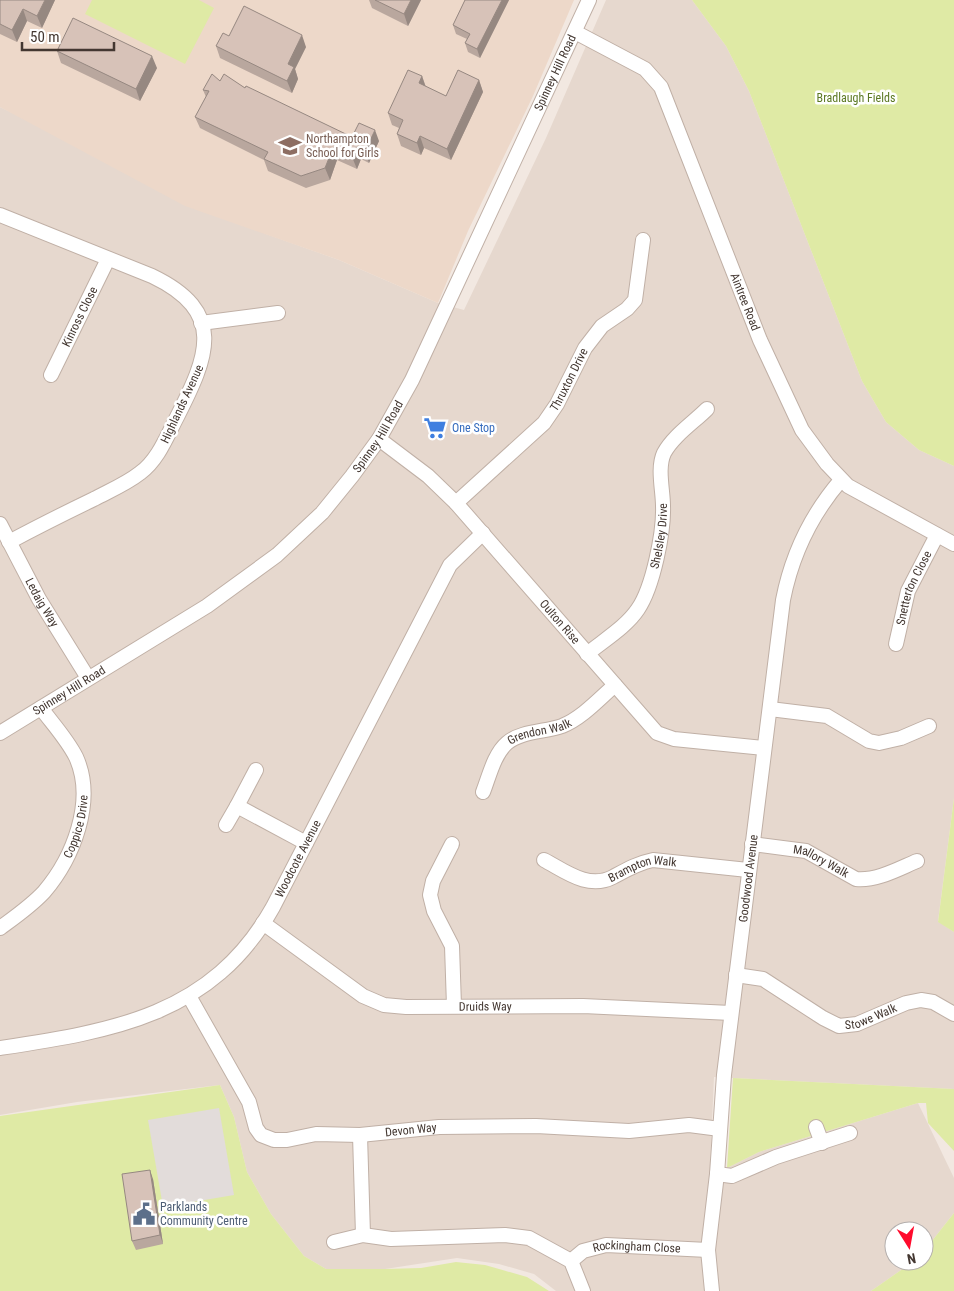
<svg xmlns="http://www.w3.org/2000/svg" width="954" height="1291" font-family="'Roboto Condensed',sans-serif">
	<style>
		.residential { fill: #e6d8ce }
		.education { fill: #edd8c9 }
		.green { fill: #dfeaa5 }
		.parking { fill: #e2dcda }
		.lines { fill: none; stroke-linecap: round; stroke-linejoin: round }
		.street-casing { stroke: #c0b0a6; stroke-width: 16 }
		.street { stroke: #fff; stroke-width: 14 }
		.wall { fill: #b9a79e }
		.shaded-wall { fill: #968881 }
		.building { fill: #d7c2b8; stroke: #968881 }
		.labels { text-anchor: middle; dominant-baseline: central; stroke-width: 5; stroke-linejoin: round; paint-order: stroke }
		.street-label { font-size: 12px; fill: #433731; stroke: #fff }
		.park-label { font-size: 12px; fill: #5b7822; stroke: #fff }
		.education-label { font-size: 12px; fill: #785e54; stroke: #fff; text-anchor: start }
		.shop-label { font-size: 12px; fill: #366cbe; stroke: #fff; text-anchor: start }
		.service-label { font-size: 12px; fill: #4e5e75; stroke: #fff; text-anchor: start }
	</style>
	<rect width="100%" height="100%" fill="#f2e8e1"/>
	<path class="residential" d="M606,0H692L726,46L749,91L862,381L886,422L919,450L954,466V798L938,921L954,932V1089L714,1077L710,1168H727L759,1152L918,1103L954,1178V1213L924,1251V1231H894V1261H914L871,1291H556L534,1274L499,1264L457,1258L385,1269H326L304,1256L271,1214L247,1172L234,1117L220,1085L77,1102L0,1115V107L266,234L339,260L438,303L464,310L546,138Z"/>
	<path class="education" d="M0,0H574L533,96L468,231L438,303L339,260L185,206L0,107Z"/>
	<path class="green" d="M92,0H199L214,8L185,64L85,14Z
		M692,0H954V466L919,450L886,422L862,381L749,91L726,46Z
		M954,798V932L938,922Z
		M733,1078L954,1089V1151L928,1123L926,1103H918L759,1152L727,1168Z
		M220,1085L234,1117L247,1172L271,1214L304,1256L326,1269H385L421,1268L456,1262L485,1265L527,1277L549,1291H0V1116Z
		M954,1213V1291H871L914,1261H924V1251Z"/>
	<path class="parking" d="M219,1108L234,1195L163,1207L148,1120Z"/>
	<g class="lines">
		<defs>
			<g id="street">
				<path id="s1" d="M575,32L645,69L661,87L760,340L802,430L827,464L848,486L954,544"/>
				<path d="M0,215L152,276C227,312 208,356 177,417C167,436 158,460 140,473C126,484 109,491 94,499C65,513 37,527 9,542"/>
				<path d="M201,323L278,313"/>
				<path id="s2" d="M51,375L108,259"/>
				<path id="s3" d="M379,439L428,476L456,503L657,733L674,739L764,748"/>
				<path id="s4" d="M456,503L544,423L557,404L585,348L602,326L627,309L635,300L643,240"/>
				<path id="s5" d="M0,524L39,599L88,678"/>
				<path id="s6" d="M896,644L908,591L937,535"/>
				<path id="s7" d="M587,654C604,640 626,627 638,609C653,587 664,532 663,506C663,490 657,468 664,453C673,436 694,422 707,409"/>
				<path d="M770,709L827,716L869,741L879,743L901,738L929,726"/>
				<path id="s8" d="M0,733L207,606L277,555L322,513L352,476L379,439L412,380L589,0"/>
				<path id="s9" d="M483,792C489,777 494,754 507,743C521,731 545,732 562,726C582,718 599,699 615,685"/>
				<path d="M237,806L256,770"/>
				<path d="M226,825L237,806L306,843"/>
				<path d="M452,844L433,881L430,895L434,911L452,946L454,1006"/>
				<path id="s10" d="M752,844L806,851L856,879C877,881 898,869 917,861"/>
				<path id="s11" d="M544,860C565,871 588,890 613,877C626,870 638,863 653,860L748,870"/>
				<path id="s12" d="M263,923L363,996L384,1005L406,1007L583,1006L731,1013"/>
				<path id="s13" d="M0,928C15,917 31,906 44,892C73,858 96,801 76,757C67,739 52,723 41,708"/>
				<path id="s14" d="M736,975L763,979L823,1018L839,1026L857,1024L906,1003L921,1000L933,1002L954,1014"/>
				<path id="s15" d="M189,996L249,1102L256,1128L261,1135L274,1140H287L316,1134L360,1135L439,1127L536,1126L629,1131L689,1125L720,1129"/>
				<path id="s16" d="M0,1048C112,1031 212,1016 273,907L450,565L483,533"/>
				<path d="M816,1127L822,1143"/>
				<path d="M360,1135L363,1235"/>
				<path d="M717,1174L732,1176L776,1157L850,1133"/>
				<path d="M334,1242L363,1235L391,1239L505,1235L529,1238L571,1261L583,1291"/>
				<path id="s17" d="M571,1261L583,1251L606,1245L708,1250"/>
				<path id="s18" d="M712,1291L708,1250L717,1174L724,1075L783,600C792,554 810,516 841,480"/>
			</g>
		</defs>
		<use href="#street" class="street-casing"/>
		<use href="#street" class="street"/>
	</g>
	<path class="wall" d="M0,0H55L42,28L27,21L17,42L0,34Z
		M369,0H421L408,26L372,8Z
		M465,0H509L480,58L468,52L465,43L467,39L456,34L453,25Z
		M229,36L306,47L295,69L298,79L292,93L220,58L216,46Z
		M57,51L157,68L140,101L61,63Z
		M422,76L426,87L446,96L479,80L483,92L451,160L424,148L421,155L401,146L397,134L399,128L392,125L388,113Z
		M220,81L245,88L352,137L379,141L369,163L361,159L357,169L337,160L330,180L306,188L268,171L264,160L200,128L195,117L206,97L203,90Z
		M153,1179L163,1244L136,1250L132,1241Z"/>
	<path class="shaded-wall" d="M45,0H55L42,28L37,16Z
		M411,0H421L408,26L404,14Z
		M502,0H509L480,58L477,49Z
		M23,9L27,21L17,42L12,30Z
		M302,35L306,47L295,69L298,79L292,93L287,81L288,64Z
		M152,56L157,68L140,101L136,89Z
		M422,76L426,88L419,83Z
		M479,80L483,92L451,160L447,149Z
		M375,130L379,141L369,163L365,151Z
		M420,136L424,148L421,155L417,143Z
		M357,147L361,159L357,169L352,157Z
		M333,148L337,160L330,180L325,168Z
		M150,1170L153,1179L163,1244L160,1235Z"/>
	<path class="building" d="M0,0H45L37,16L23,9L12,30L0,24Z
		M375,0H411L404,14Z
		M465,0H502L477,49L465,43L470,34L453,25Z
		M244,6L302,35L288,64L294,67L287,81L216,46L223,33L229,36Z
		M73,18L152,56L136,89L57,51Z
		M408,70L422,76L419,83L446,96L458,70L479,80L447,149L420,136L417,143L397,134L403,120L388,113Z
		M212,74L220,81L224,74L245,88L246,86L352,137L359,123L375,130L365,151L357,147L352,157L333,148L325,168L301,176L264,159L268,152L195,117L209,91L203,90Z
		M150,1170L160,1235L132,1241L122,1174Z"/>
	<defs>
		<symbol id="school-bare" viewBox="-9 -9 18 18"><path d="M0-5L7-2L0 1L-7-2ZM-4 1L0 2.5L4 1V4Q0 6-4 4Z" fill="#8d6e63" stroke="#fff" stroke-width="2.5" paint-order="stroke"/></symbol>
		<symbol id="supermarket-bare" viewBox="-9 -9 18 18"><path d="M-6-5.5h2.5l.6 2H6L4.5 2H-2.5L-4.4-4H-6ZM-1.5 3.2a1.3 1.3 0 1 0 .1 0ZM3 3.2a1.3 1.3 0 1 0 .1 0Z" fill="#3f7fe0" stroke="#fff" stroke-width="2.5" paint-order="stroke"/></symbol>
		<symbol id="civic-bare" viewBox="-9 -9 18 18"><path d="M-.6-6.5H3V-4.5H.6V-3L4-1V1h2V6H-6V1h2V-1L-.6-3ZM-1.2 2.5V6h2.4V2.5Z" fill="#5c6f8a" stroke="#fff" stroke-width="2.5" paint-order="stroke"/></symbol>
	</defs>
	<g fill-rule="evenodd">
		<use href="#school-bare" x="274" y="130" width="32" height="32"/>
		<use href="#supermarket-bare" x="419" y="412" width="32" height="32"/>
		<use href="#civic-bare" x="128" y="1198" width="32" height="32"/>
	</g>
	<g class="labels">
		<g class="street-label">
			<text stroke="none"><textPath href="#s8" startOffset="891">Spinney Hill Road</textPath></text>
			<text stroke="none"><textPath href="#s1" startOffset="334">Aintree Road</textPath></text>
			<text stroke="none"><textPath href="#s2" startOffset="65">Kinross Close</textPath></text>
			<text stroke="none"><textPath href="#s4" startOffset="169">Thruxton Drive</textPath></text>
			<text transform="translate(182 404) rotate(-65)">Highlands Avenue</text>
			<text stroke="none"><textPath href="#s8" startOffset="486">Spinney Hill Road</textPath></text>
			<text stroke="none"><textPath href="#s7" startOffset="145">Shelsley Drive</textPath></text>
			<text stroke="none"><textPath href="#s6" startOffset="59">Snetterton Close</textPath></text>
			<text stroke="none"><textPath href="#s5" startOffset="89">Ledaig Way</textPath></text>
			<text stroke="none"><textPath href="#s3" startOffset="258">Oulton Rise</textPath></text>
			<text stroke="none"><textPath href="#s8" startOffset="81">Spinney Hill Road</textPath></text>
			<text stroke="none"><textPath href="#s9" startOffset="90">Grendon Walk</textPath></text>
			<text stroke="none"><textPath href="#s13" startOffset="131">Coppice Drive</textPath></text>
			<text stroke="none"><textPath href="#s16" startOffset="375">Woodcote Avenue</textPath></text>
			<text stroke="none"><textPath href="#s10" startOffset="72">Mallory Walk</textPath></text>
			<text stroke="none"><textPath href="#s11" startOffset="106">Brampton Walk</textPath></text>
			<text stroke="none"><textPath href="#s18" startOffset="415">Goodwood Avenue</textPath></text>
			<text stroke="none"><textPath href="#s12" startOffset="248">Druids Way</textPath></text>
			<text stroke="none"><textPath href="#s14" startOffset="150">Stowe Walk</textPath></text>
			<text stroke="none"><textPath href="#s15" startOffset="309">Devon Way</textPath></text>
			<text stroke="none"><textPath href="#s17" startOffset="70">Rockingham Close</textPath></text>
		</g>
		<g class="park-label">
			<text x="856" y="98">Bradlaugh Fields</text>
		</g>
		<g class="education-label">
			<text x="306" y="139">Northampton<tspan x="306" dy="14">School for Girls</tspan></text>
		</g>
		<g class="shop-label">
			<text x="452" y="428">One Stop</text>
		</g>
		<g class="service-label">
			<text x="160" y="1207">Parklands<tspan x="160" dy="14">Community Centre</tspan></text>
		</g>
	</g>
	<g transform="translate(909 1246) rotate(169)"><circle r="24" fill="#ffffff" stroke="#b4afad"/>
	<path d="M0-4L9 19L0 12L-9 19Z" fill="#ff0b2d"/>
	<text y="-8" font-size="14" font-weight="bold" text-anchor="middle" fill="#433731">N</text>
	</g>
	<path d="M22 42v8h92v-8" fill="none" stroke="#433731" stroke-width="2.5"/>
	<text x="30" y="42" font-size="15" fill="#433731" stroke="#ffffff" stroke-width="4" paint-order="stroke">50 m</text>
</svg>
